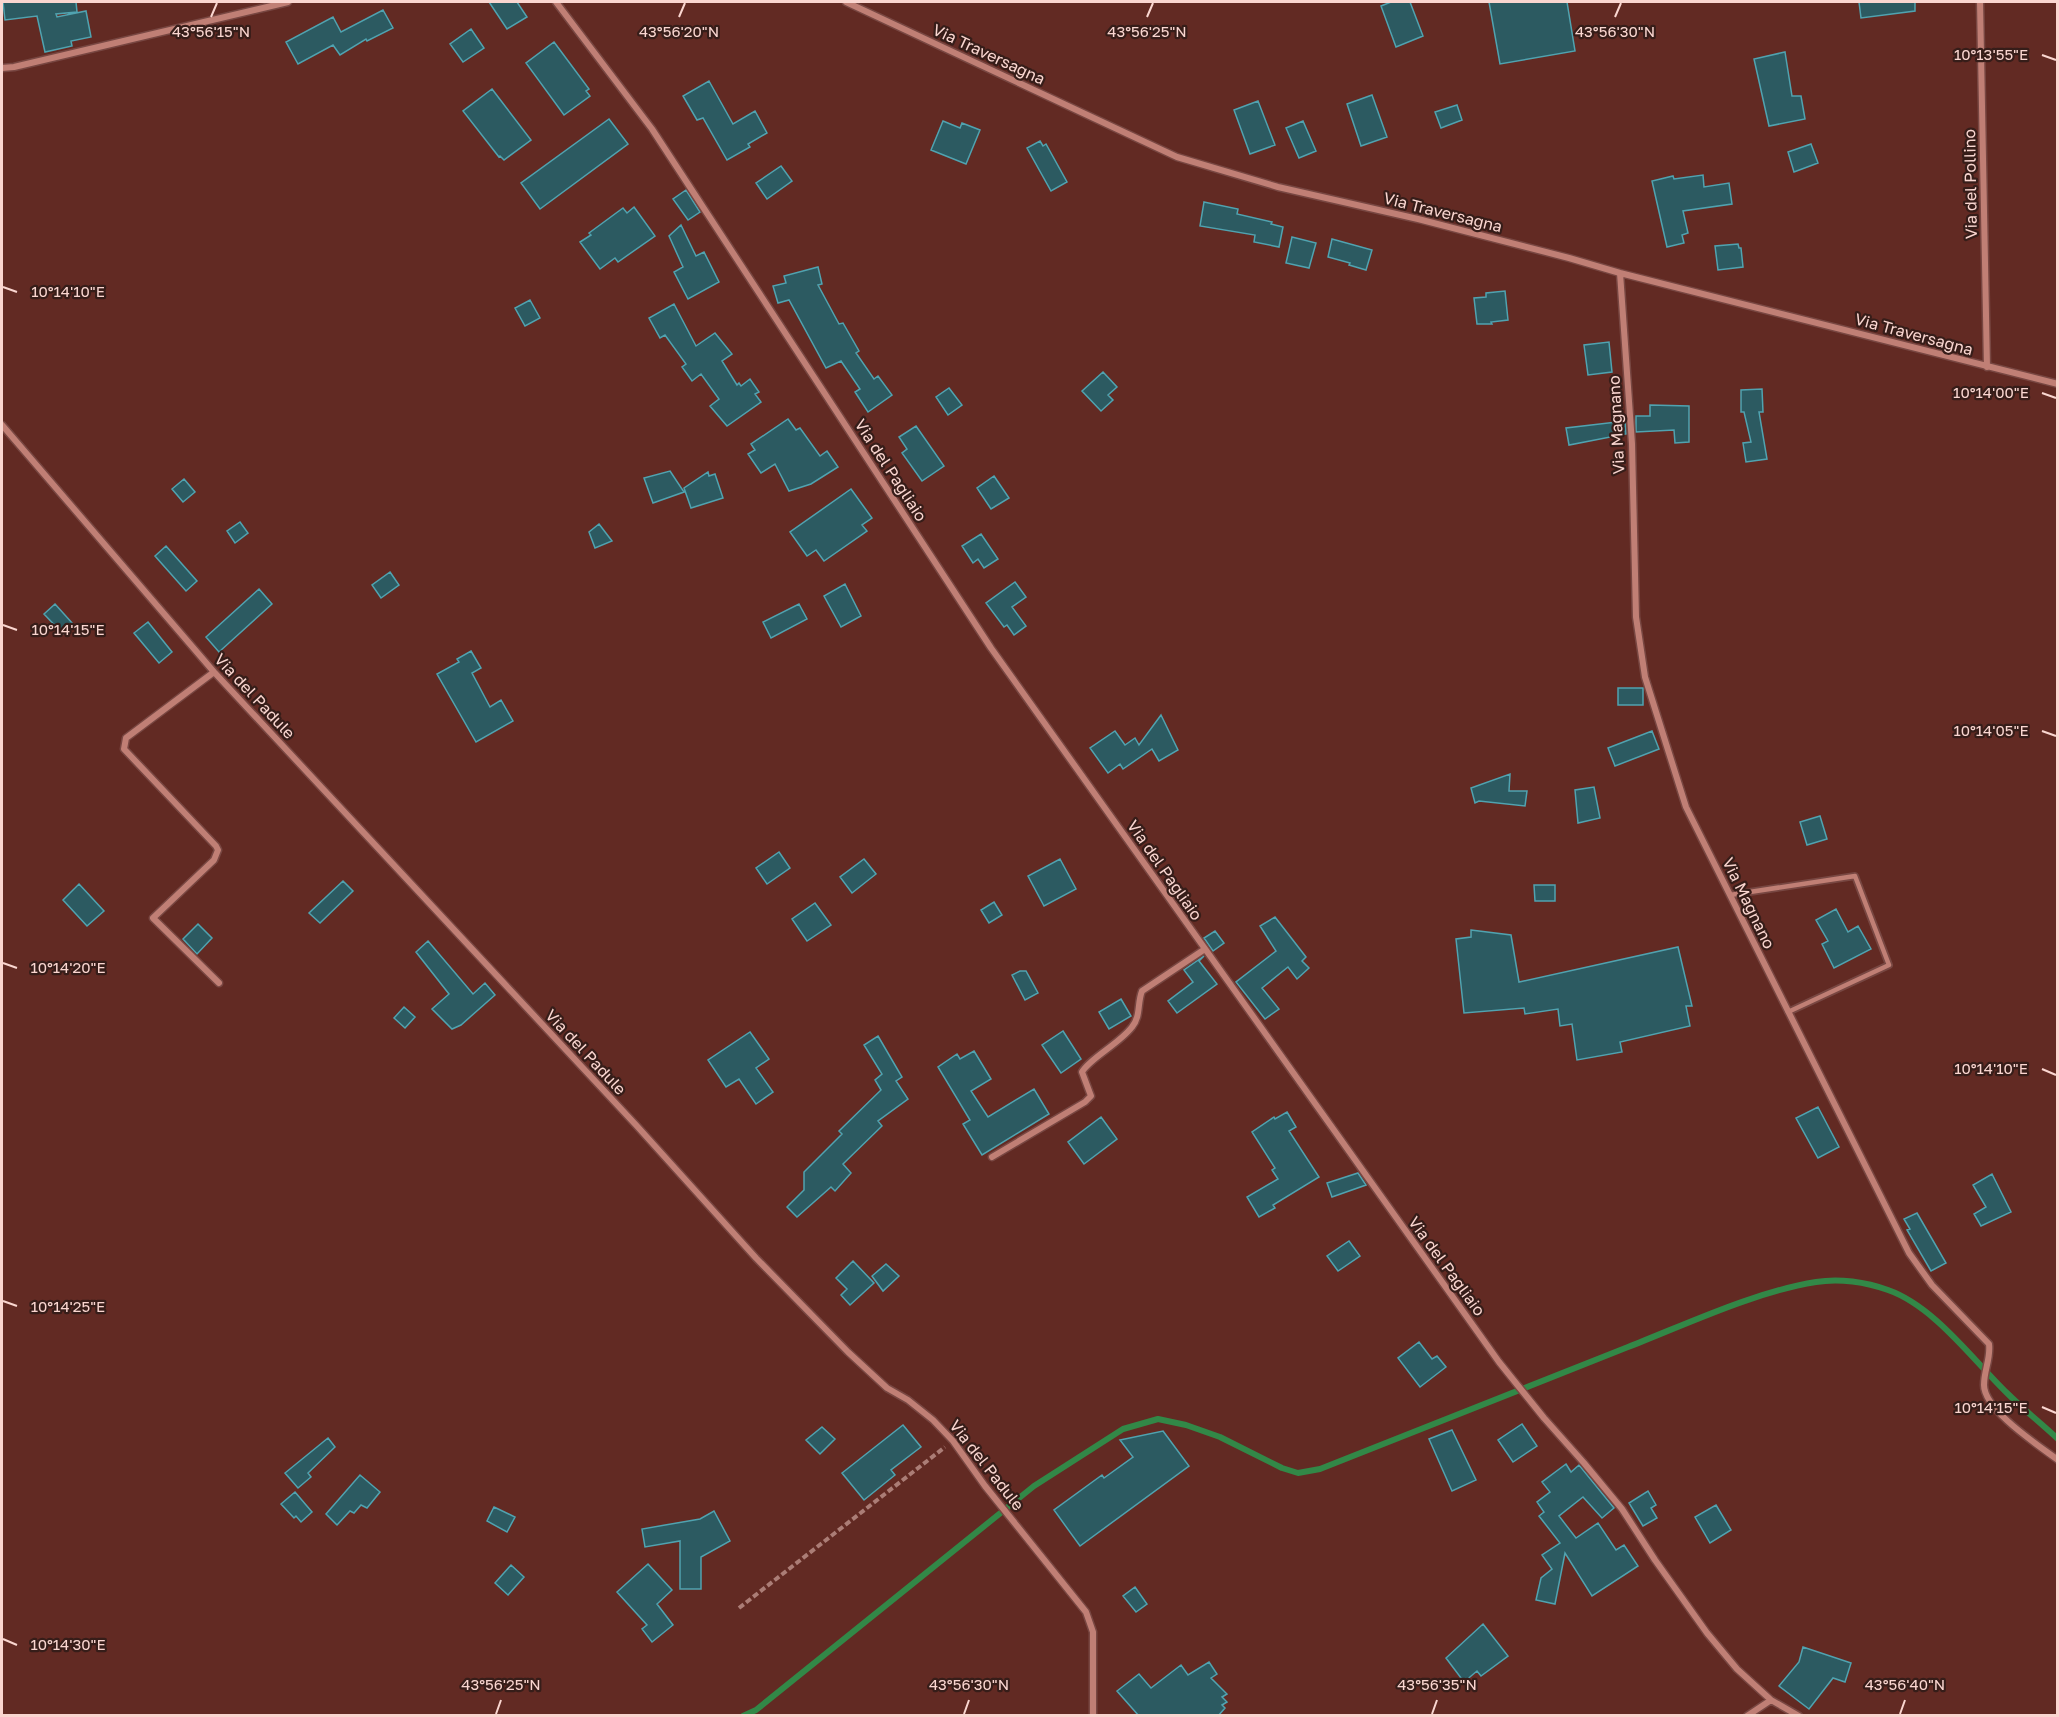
<svg xmlns="http://www.w3.org/2000/svg" width="2059" height="1717" font-family="'Golos Text',sans-serif">
	<style>
		.lines { fill: none; stroke-linecap: round; stroke-linejoin: round }
		.stream { stroke: #328847; stroke-width: 6 }
		.building { fill: #2c5a61; stroke: #50a3b0; stroke-width: 1.5 }
		.lane-casing { stroke: #784742; stroke-width: 8 }
		.street-casing { stroke: #784742; stroke-width: 9 }
		.path { stroke: #ab7d76; stroke-width: 4; stroke-dasharray: 6 3; stroke-linecap: butt }
		.lane { stroke: #c07f75; stroke-width: 4.5 }
		.street { stroke: #c07f75; stroke-width: 6 }
		.ticks { fill: none; stroke: #fad6d0; stroke-width: 2 }
		.labels { text-anchor: middle; dominant-baseline: central; stroke-width: 4.5; stroke-linejoin: round; paint-order: stroke }
		.street-label { font-size: 16px; fill: #fad6d0; stroke: #361d19 }
		.ticks-label { font-size: 15px; text-anchor: middle; fill: #fad6d0; stroke: #361d19; stroke-width: 4.5; stroke-linejoin: round; paint-order: stroke }
	</style>
	<rect width="100%" height="100%" fill="#622a23"/>
	<g class="lines">
		<path class="stream" d="M743,1716L756,1710L1034,1486L1123,1429L1158,1419L1186,1425L1220,1437L1282,1468L1298,1473L1320,1469C1423,1428 1526,1388 1628,1347C1687,1324 1754,1292 1816,1282C1839,1278 1866,1282 1888,1290C1934,1306 1973,1360 2007,1393C2023,1409 2041,1423 2058,1439"/>
	</g>
	<path class="building" d="M3,2H76L77,12L56,14L57,17L86,11L91,37L71,41L72,46L45,52L37,16L5,20Z
		M489,2H517L527,17L507,29Z
		M1391,2H1410L1423,36L1396,47L1381,6Z
		M1489,2H1567L1575,51L1500,64Z
		M1859,2H1915V11L1861,18Z
		M383,10L393,28L367,41L366,39L340,55L333,45L298,64L286,42L333,17L341,32Z
		M471,29L484,48L463,62L450,44Z
		M554,42L589,89L586,91L590,96L564,115L526,63Z
		M1785,52L1792,96H1801L1805,119L1769,126L1754,59Z
		M709,81L733,124L755,111L767,133L748,144L750,147L727,160L703,118L697,120L683,96Z
		M492,89L531,140L504,160L500,156L499,157L463,111Z
		M1372,95L1387,137L1361,146L1347,104Z
		M1258,101L1275,145L1250,154L1234,110Z
		M1457,105L1462,120L1441,128L1435,112Z
		M609,119L628,144L540,209L521,183Z
		M943,121L960,128L962,123L980,130L966,164L931,150Z
		M1303,121L1316,151L1299,158L1286,128Z
		M1040,141L1043,146L1046,144L1067,182L1051,191L1027,148Z
		M1811,144L1818,163L1794,172L1788,152Z
		M781,166L792,181L767,199L756,183Z
		M1703,175L1704,187L1729,183L1732,204L1683,211L1688,233L1682,235L1684,243L1667,247L1652,181L1673,176L1674,179Z
		M686,190L700,212L688,220L673,199Z
		M1204,202L1238,209L1237,214L1272,222L1271,224L1283,227L1279,247L1254,242L1255,235L1200,226Z
		M634,207L655,236L618,262L615,258L600,269L580,242L591,235L589,233L623,208L627,213Z
		M681,225L696,256L704,252L719,282L688,299L674,272L683,267L669,236Z
		M1292,237L1316,243L1309,268L1286,263Z
		M1332,239L1372,250L1366,270L1349,265L1350,263L1328,257Z
		M1738,244L1739,248H1741L1743,267L1718,270L1715,246Z
		M818,267L822,284L818,285L839,324L843,323L859,351L856,353L874,379L878,376L892,395L868,412L855,392L860,389L841,361L826,368L789,300L778,303L773,286L786,283L784,276Z
		M1505,291L1508,320L1491,322L1492,324H1477L1474,298L1486,297V293Z
		M530,300L540,318L525,326L515,308Z
		M674,304L696,346L715,333L732,354L722,361L737,385L739,383L741,386L750,379L759,392L755,394L761,402L727,426L710,406L719,399L701,374L692,381L682,367L686,364L665,335L660,338L649,318Z
		M1609,342L1612,372L1588,375L1584,345Z
		M1103,372L1117,387L1108,395L1113,400L1101,411L1082,391Z
		M949,388L962,405L948,415L936,397Z
		M1762,389L1763,412H1759L1767,459L1746,462L1743,443L1751,442L1744,412H1741V390Z
		M1650,405L1689,406V442L1675,443L1674,430L1636,432V416H1650Z
		M788,419L796,430L800,428L820,456L827,451L838,467L811,484L789,491L775,464L761,473L748,454L755,450L751,444Z
		M1625,421L1626,434L1569,445L1566,428Z
		M916,426L944,466L922,481L902,453L907,449L899,437Z
		M670,471L684,492L653,503L644,478Z
		M708,472L709,476L715,474L723,498L691,508L684,488Z
		M994,476L1009,498L991,509L977,488Z
		M184,479L195,492L183,502L172,489Z
		M851,489L872,518L862,525L867,531L824,561L816,550L807,556L790,532Z
		M240,522L248,533L235,543L227,531Z
		M599,524L612,541L595,548L589,532Z
		M981,534L998,559L984,568L978,559L973,563L962,546Z
		M166,546L197,581L186,591L155,556Z
		M390,572L399,585L381,598L372,585Z
		M1015,582L1026,597L1012,607L1026,626L1014,635L1007,625L1004,627L986,603Z
		M845,584L861,616L841,627L824,596Z
		M259,589L272,604L219,652L206,637Z
		M55,604L73,624L63,634L44,614Z
		M799,604L807,619L771,638L763,622Z
		M148,622L172,652L159,663L134,633Z
		M471,651L481,668L472,673L490,707L501,700L513,721L476,742L437,674L459,662L457,659Z
		M1618,688H1643V705H1618Z
		M1161,715L1178,750L1159,761L1152,749L1123,769L1120,764L1108,773L1090,748L1115,731L1125,745L1135,738L1139,745Z
		M1652,731L1659,749L1615,766L1608,748Z
		M1510,774L1509,791H1527L1525,806L1479,801L1475,803L1471,788Z
		M1594,787L1600,818L1578,823L1575,790Z
		M1820,816L1827,839L1807,845L1800,822Z
		M779,852L790,868L767,884L756,868Z
		M864,859L876,874L852,893L840,877Z
		M1060,859L1076,889L1044,906L1028,876Z
		M343,881L353,891L320,923L309,913Z
		M79,884L104,911L87,926L63,900Z
		M1534,885H1555V901H1535Z
		M994,902L1002,915L989,923L981,910Z
		M815,903L831,925L807,941L792,919Z
		M1836,909L1848,932L1858,926L1871,949L1834,968L1822,944L1828,941L1816,920Z
		M1275,917L1306,957L1302,961L1309,968L1297,979L1288,967L1262,988L1279,1009L1265,1019L1236,982L1276,951L1260,926Z
		M198,924L212,938L197,954L183,939Z
		M1471,930L1511,935L1519,982L1678,947L1692,1006H1686L1690,1026L1620,1042L1622,1052L1577,1060L1572,1024L1560,1026L1558,1009L1525,1014L1524,1008L1464,1013L1456,939L1471,937Z
		M1215,931L1224,943L1213,951L1204,938Z
		M428,941L473,994L485,983L495,995L461,1025L452,1029L432,1009L449,994L416,952Z
		M1204,956L1199,961L1217,984L1177,1013L1168,1001L1193,982L1184,970Z
		M1020,971H1026L1038,993L1025,1000L1012,975Z
		M1121,999L1131,1016L1109,1029L1099,1012Z
		M404,1007L415,1017L405,1028L394,1018Z
		M1063,1031L1081,1059L1061,1073L1042,1045Z
		M750,1032L769,1059L756,1068L773,1092L756,1104L739,1079L726,1087L708,1060Z
		M878,1036L902,1077L896,1081L908,1099L878,1121L882,1126L843,1164L851,1173L835,1191L831,1187L797,1217L787,1207L804,1190V1172L842,1134L839,1131L881,1090L875,1080L882,1074L864,1045Z
		M974,1051L991,1079L971,1091L988,1117L1034,1089L1049,1114L982,1155L963,1124L970,1120L938,1067L957,1054L960,1059Z
		M1818,1107L1839,1147L1818,1158L1796,1118Z
		M1287,1112L1296,1127L1289,1131L1319,1177L1273,1205L1275,1208L1259,1217L1247,1197L1278,1179L1272,1170L1275,1168L1252,1132L1274,1117L1275,1119Z
		M1101,1117L1117,1139L1084,1164L1068,1142Z
		M1358,1173L1366,1185L1332,1197L1327,1183Z
		M1992,1174L2011,1212L1981,1226L1974,1214L1986,1207L1973,1185Z
		M1917,1213L1946,1263L1931,1271L1907,1230L1910,1229L1904,1219Z
		M1349,1241L1360,1256L1338,1271L1327,1256Z
		M853,1261L874,1283L850,1305L841,1295L847,1289L836,1278Z
		M886,1264L899,1276L883,1291L872,1276Z
		M1419,1342L1432,1359L1437,1356L1446,1367L1420,1387L1398,1358Z
		M1522,1424L1537,1446L1513,1462L1498,1440Z
		M903,1425L921,1447L891,1470L895,1475L864,1500L842,1473Z
		M822,1427L835,1439L820,1454L806,1440Z
		M1452,1430L1476,1480L1452,1491L1429,1439Z
		M1163,1431L1189,1466L1080,1546L1054,1510L1102,1475L1104,1478L1133,1457L1120,1440Z
		M328,1438L335,1447L308,1473L311,1477L298,1488L285,1473Z
		M1566,1464L1571,1472L1579,1465L1614,1508L1602,1518L1583,1497L1559,1516L1576,1538L1598,1523L1616,1550L1624,1545L1638,1566L1592,1596L1565,1553L1555,1604L1536,1600L1541,1578L1552,1569L1542,1555L1560,1543L1539,1516L1544,1512L1537,1502L1550,1492L1542,1482Z
		M360,1475L380,1492L367,1508L361,1505L354,1513L350,1511L337,1525L326,1514Z
		M1648,1491L1656,1505L1651,1508L1657,1518L1643,1526L1629,1503Z
		M295,1492L312,1512L301,1522L296,1516L294,1518L281,1504Z
		M1716,1505L1731,1530L1710,1543L1695,1517Z
		M494,1507L515,1517L507,1532L487,1521Z
		M714,1511L730,1541L701,1557V1589H680V1541L645,1547L642,1529L700,1519Z
		M648,1564L672,1590L657,1604L673,1625L652,1642L642,1629L647,1625L617,1592Z
		M511,1565L524,1577L508,1595L495,1583Z
		M1135,1587L1147,1604L1136,1612L1123,1596Z
		M1483,1624L1508,1656L1481,1676L1477,1671L1464,1682L1446,1658Z
		M1803,1647L1851,1663L1845,1682L1833,1678L1809,1709L1779,1686L1799,1662Z
		M1209,1662L1217,1674L1211,1678L1227,1694L1222,1697L1227,1702L1222,1705L1225,1708L1218,1716H1139L1117,1691L1139,1674L1151,1688L1181,1665L1188,1675Z"/>
	<g class="lines">
		<defs>
			<path id="lane" d="M1730,895L1855,876L1889,965L1788,1012"/>
			<path id="street" d="M556,2L652,129L991,648L1499,1362L1544,1418L1584,1463L1622,1509L1655,1560L1707,1633L1737,1669L1771,1700L1799,1716
				M846,2L1177,157L1278,187L1418,219L1569,258L1620,273L2058,384
				M1980,2L1987,367
				M2,68L14,67L288,2
				M1620,273L1632,444L1636,617L1645,677L1686,807L1909,1253L1932,1285L1989,1344C1991,1358 1984,1370 1984,1385C1984,1410 2038,1445 2058,1460
				M2,425L214,672L636,1125L756,1258L848,1352L887,1388L908,1400L933,1420L953,1441L985,1486L1086,1612L1093,1632V1716
				M214,672L126,738L124,749L216,846L218,850L214,860L153,918L219,983
				M992,1157L1085,1102L1091,1096L1082,1072C1090,1058 1119,1044 1132,1027C1141,1016 1137,1004 1142,991L1205,949
				M1747,1716L1771,1700"/>
		</defs>
		<use href="#lane" class="lane-casing"/>
		<use href="#street" class="street-casing"/>
		<path class="path" d="M739,1608L945,1447"/>
		<use href="#lane" class="lane"/>
		<use href="#street" class="street"/>
	</g>
	<path class="ticks" d="M211,17L217,3M679,17L685,3M1147,17L1153,3M1615,17L1621,3M2042,55L2056,60M3,287L17,292M2042,393L2056,398M3,625L17,630M2042,731L2056,736M3,963L17,968M2042,1069L2056,1075M3,1301L17,1306M2042,1407L2056,1413M3,1639L17,1645M496,1714L501,1700M964,1714L969,1700M1432,1714L1437,1700M1900,1714L1905,1700"/>
	<g class="labels">
		<g class="street-label">
			<text transform="translate(989 54) rotate(25)">Via Traversagna</text>
			<text transform="translate(1970 184) rotate(-91)">Via del Pollino</text>
			<text transform="translate(1443 212) rotate(14)">Via Traversagna</text>
			<text transform="translate(1914 334) rotate(15)">Via Traversagna</text>
			<text transform="translate(1616 425) rotate(-93)">Via Magnano</text>
			<text transform="translate(891 470) rotate(57)">Via del Pagliaio</text>
			<text transform="translate(255 696) rotate(47)">Via del Padule</text>
			<text transform="translate(1165 870) rotate(55)">Via del Pagliaio</text>
			<text transform="translate(1749 903) rotate(64)">Via Magnano</text>
			<text transform="translate(586 1052) rotate(47)">Via del Padule</text>
			<text transform="translate(1447 1266) rotate(54)">Via del Pagliaio</text>
			<text transform="translate(987 1465) rotate(52)">Via del Padule</text>
		</g>
	</g>
	<g class="ticks-label">
		<text x="211" y="37">43°56'15"N</text>
		<text x="679" y="37">43°56'20"N</text>
		<text x="1147" y="37">43°56'25"N</text>
		<text x="1615" y="37">43°56'30"N</text>
		<text x="1991" y="60">10°13'55"E</text>
		<text x="68" y="297">10°14'10"E</text>
		<text x="1991" y="398">10°14'00"E</text>
		<text x="68" y="635">10°14'15"E</text>
		<text x="1991" y="736">10°14'05"E</text>
		<text x="68" y="973">10°14'20"E</text>
		<text x="1991" y="1074">10°14'10"E</text>
		<text x="68" y="1312">10°14'25"E</text>
		<text x="1991" y="1413">10°14'15"E</text>
		<text x="68" y="1650">10°14'30"E</text>
		<text x="501" y="1690">43°56'25"N</text>
		<text x="969" y="1690">43°56'30"N</text>
		<text x="1437" y="1690">43°56'35"N</text>
		<text x="1905" y="1690">43°56'40"N</text>
	</g>
	<rect width="2059" height="1717" fill="none" stroke="#fad6d0" stroke-width="6"/>
</svg>
